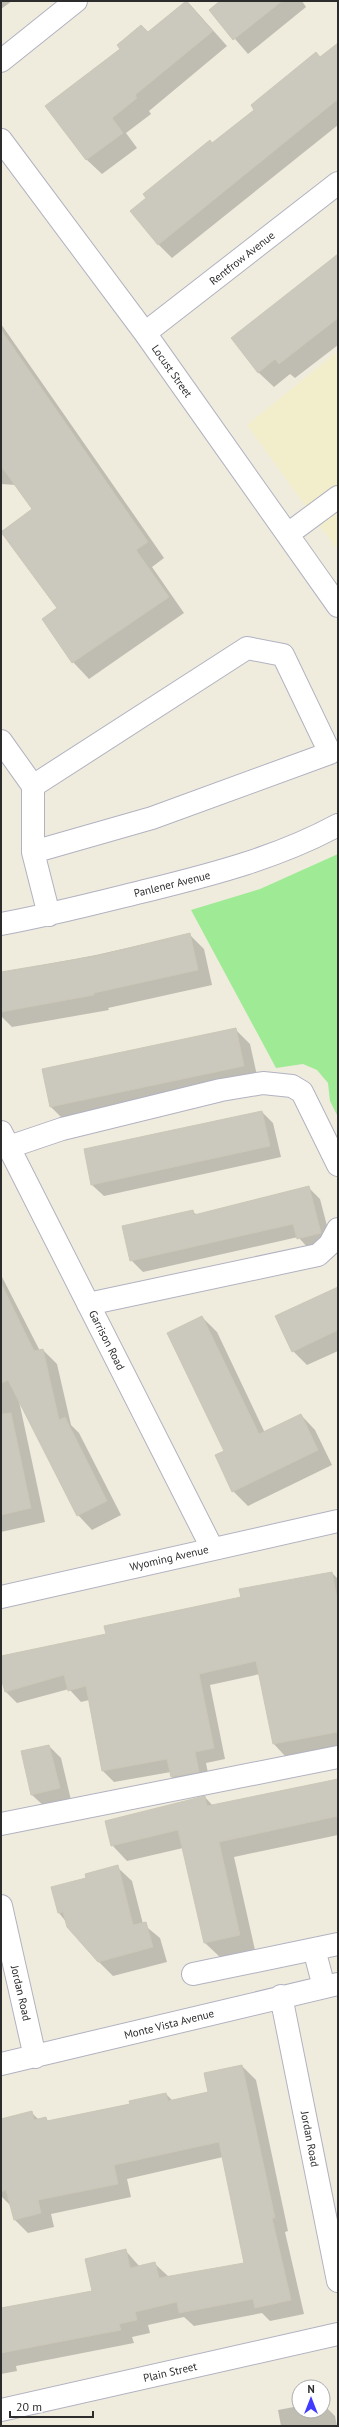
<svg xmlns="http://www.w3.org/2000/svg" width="339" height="2427" font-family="'PT Sans',sans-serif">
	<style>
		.education { fill: #f2eecc }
		.green { fill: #9feb95 }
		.shadow { fill: #0003 }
		.building { fill: #cbc8bd; stroke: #cbc8b7 }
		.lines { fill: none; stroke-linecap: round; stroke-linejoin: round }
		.minor-casing { stroke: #b2b2c1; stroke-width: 24 }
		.minor { stroke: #fff; stroke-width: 22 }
		.labels { text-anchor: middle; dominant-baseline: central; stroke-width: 3; stroke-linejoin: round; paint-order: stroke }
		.street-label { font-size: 11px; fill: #2c2c2c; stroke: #fff }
	</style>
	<rect width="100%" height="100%" fill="#efecde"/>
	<path class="education" d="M338,351V551L247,425Z"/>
	<path class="green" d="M338,854V1117L330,1101L328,1083L317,1070L303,1064L276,1068L191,910L260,889Z"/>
	<path class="shadow" d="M1,1H12L1,9Z
		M187,1L227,46L149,111L151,114L126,133L137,148L102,174L87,160L46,106L121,49L148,33Z
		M221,1H302L306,7L248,54L210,10Z
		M338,44V125L172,258L158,244L212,144Z
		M338,255V345L295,378L290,374L274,387L259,373L233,339Z
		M1,324L164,558L152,567L184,613L89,679L73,662L43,619L59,608L2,531L34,510L16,485L1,484Z
		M189,934L204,949L212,985L108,1008L109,1010L12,1027L1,1016V973L96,955Z
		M235,1029L250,1044L258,1080L66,1122L51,1107L44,1070Z
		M262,1112L273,1123L281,1157L104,1196L92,1185Z
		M308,1187L320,1199L332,1245L310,1250L298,1237L143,1272L131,1260L192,1211L197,1215Z
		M1,1275L40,1351L43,1350L57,1364L71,1425L79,1433L121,1515L92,1530L78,1515L19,1401L45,1522L1,1532Z
		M338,1288V1351L307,1365L293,1351Z
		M202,1317L217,1332L265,1433L301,1415L315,1430L332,1465L248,1506L233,1491Z
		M332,1573L338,1579V1746L285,1756L274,1744L260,1674L210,1685L225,1759L206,1763L210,1783L184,1789L172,1777L171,1772L114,1782L103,1771L89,1700L81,1702L69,1689L17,1703L6,1692L1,1675V1657L107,1635Z
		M49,1746L61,1758L71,1800L44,1806L32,1795L22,1752Z
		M338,1780V1835L234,1857L255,1950L221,1958L205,1943L183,1848L127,1861L112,1845L178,1805L177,1803L205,1797L213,1806Z
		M117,1867L132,1881L143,1924L160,1938L167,1962L113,1976L98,1961L59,1913L88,1878Z
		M242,2066L256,2080L288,2231L285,2232L304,2314L270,2321L262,2313L194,2326L184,2317L148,2325L150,2333L132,2337L134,2343L16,2366L17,2371L1,2374V2309L94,2292L125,2250L140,2267L155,2264L169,2277L245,2264L223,2157L127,2179L131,2197L51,2214L54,2227L28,2233L15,2220L11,2206L1,2196V2120L31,2112L39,2120L46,2118L48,2121L131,2104L166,2094L173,2101L209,2092Z
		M323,2404L335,2416L337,2426H281L278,2410L299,2406V2411H323Z"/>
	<path class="building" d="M186,1L213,31L135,95L137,98L112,118L123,133L86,160L45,106L120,49L117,45L141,25L148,32Z
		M220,1H282L233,40L209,10Z
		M338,43V99L158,245L130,211L146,198L143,194L210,140L212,143L254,110L251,105L316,52L320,57Z
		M338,254V318L279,364L275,359L258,373L231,338Z
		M1,330L148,542L136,550L169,597L72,663L42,619L57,608L1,532L32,509L1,466Z
		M190,933L198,970L94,993V995L1,1012V972L96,956Z
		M236,1028L244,1066L50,1107L42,1069Z
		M262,1111L270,1146L91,1185L84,1149Z
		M309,1186L321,1233L297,1239L293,1224L130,1261L122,1226L193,1210L194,1215Z
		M1,1283L34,1351L43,1349L59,1420L65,1417L107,1501L77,1516L8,1380L1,1383Z
		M338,1287V1330L292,1352L275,1316Z
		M202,1316L259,1434L301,1414L318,1450L232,1492L215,1455L224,1451L167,1333Z
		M11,1413L31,1508L1,1515V1414Z
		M332,1572L338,1604V1732L273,1744L256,1661L199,1674L214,1748L195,1752L199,1772L171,1777L167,1759L102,1771L86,1686L68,1691L64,1675L5,1692L1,1678V1656L106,1634L104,1626L241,1597L239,1589Z
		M49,1745L60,1788L31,1795L21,1751Z
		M338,1779V1816L219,1842L240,1935L204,1943L178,1830L111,1846L105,1821L205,1796L207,1806Z
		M118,1865L133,1925L146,1922L153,1947L98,1962L67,1927L63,1912L58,1913L51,1887L86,1878L85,1874Z
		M242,2065L275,2218H272L291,2300L255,2308L253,2299L179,2313L177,2302L135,2312L137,2320L119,2324L121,2330L1,2353V2308L92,2291L85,2259L126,2249L130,2268L155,2262L159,2278L244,2263L219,2142L114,2165L118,2184L38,2200L41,2213L14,2220L6,2190L1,2192V2119L32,2111L34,2120L46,2117L47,2121L130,2104L129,2101L166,2093L168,2101L208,2092L204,2073Z"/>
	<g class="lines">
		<defs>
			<path id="minor" d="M1,61L76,1
				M1,140L145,333L338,606
				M145,333L338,183
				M288,534L338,497
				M1,741L33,786V852L49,915
				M33,786L247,648L283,655L330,753L152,818L33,852
				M1,924C51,915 100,902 149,890C214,874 279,857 338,825
				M1,1132L212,1548
				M9,1147L62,1129L221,1090L263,1083L292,1086L302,1092L338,1165
				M88,1304L318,1255L330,1244L338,1229
				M1,1597L338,1521
				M1,1824L338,1757
				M1,1906L35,2057
				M314,1949L338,1944
				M193,1974L314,1949L324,1987
				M281,1996L338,2281
				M1,2064L338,1984
				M1,2410L338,2334"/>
		</defs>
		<use href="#minor" class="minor-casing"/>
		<use href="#minor" class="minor"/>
	</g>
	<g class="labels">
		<g class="street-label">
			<text transform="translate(242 258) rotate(-38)">Rentfrow Avenue</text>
			<text transform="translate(172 371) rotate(55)">Locust Street</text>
			<text transform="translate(172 884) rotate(-14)">Panlener Avenue</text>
			<text transform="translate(107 1340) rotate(63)">Garrison Road</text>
			<text transform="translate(169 1558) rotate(-13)">Wyoming Avenue</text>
			<text transform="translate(21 1993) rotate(77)">Jordan Road</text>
			<text transform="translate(169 2024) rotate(-14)">Monte Vista Avenue</text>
			<text transform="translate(310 2139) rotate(79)">Jordan Road</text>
			<text transform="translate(170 2372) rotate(-13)">Plain Street</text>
		</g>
	</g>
	<rect width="339" height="2427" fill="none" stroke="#2c2c2c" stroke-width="4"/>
	<g transform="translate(311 2399)"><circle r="19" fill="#ffffff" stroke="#ababab"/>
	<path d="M0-3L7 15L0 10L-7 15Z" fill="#413bff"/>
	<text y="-6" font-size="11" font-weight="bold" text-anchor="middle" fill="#2c2c2c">N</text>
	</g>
	<path d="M10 2411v6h83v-6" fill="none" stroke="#2c2c2c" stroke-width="2"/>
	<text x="16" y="2411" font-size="12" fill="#2c2c2c" stroke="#ffffff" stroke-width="3" paint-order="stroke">20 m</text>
</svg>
